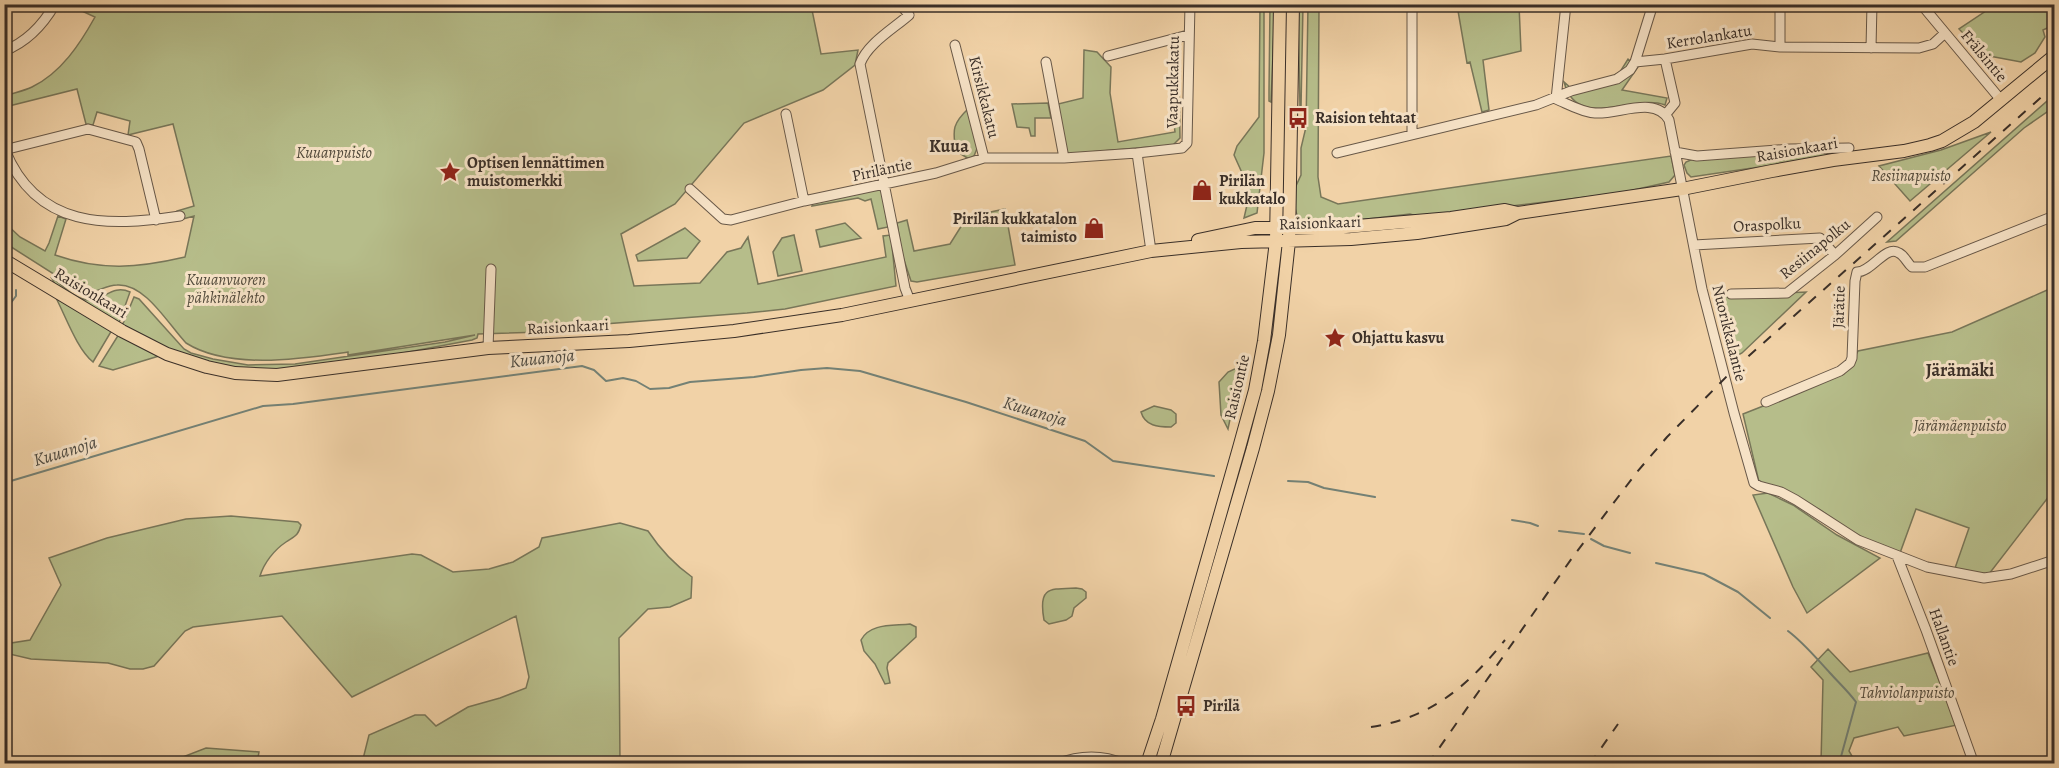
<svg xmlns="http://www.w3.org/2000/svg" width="2059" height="768" font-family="Alegreya,serif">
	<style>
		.green { fill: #b6bd8a; stroke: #787659; stroke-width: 1.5 }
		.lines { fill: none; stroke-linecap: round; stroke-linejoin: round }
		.stream { stroke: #748175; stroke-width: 2 }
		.minor-casing { stroke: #685848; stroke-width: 11 }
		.major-casing { stroke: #3a2f28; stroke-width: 14 }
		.minor { stroke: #f6e2c6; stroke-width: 9 }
		.major { stroke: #f1d2a7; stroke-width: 12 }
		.rail { stroke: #3a2f28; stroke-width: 2; stroke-dasharray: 10 10; stroke-linecap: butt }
		.labels { text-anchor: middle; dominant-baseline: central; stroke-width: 6; stroke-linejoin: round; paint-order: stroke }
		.street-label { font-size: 16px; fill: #3a2f28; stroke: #f6e2c6 }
		.poi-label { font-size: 16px; font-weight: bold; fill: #3a2f28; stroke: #f6e2c6; text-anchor: start }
		.park-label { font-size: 16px; font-style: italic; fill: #534b3c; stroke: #f6e2c6 }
		.neighbourhood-label { font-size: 18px; font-weight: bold; fill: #3a2f28; stroke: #f6e2c6 }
		.water-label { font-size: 18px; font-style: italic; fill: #4d4a42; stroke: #f6e2c6 }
	</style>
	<rect width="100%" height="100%" fill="#f1d2a7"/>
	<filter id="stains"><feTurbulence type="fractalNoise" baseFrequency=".00333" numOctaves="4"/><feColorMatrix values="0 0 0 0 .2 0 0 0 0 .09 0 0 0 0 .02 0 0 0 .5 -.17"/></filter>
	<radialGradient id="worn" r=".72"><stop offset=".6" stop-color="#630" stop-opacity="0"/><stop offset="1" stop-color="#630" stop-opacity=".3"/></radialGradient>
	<path class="green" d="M84,5H811L821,54L858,50L855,65L823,90L744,123L675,204L621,234L634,286L700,283L727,252L741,248L748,237L758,284L886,257L883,236L891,235L896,286L785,309L747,313L578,326V331L478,334L477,338L472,340L371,359L281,371L238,369L178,354L122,326L134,297L139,299L184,349L191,353L213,359L248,365L295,364L445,342L475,335L348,355V352C300,359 229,370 186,343C168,324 145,283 117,285C104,285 95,295 82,292L5,243V223L20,237L45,251L49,243L58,216L66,219L55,255C101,271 138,268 185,257L194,216L179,220L177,211L194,206L173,124L128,135L130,121L97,112L93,125L86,124L77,89L5,107V96C13,93 24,91 32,87C61,73 80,44 95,17L82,11Z
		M1260,5H1264V153L1257,213L1244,218L1247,205V184L1234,155L1237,146L1259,117Z
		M1270,5H1275L1271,102L1269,101V91Z
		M1298,5H1303L1301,108H1300Z
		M1308,5H1319L1318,177L1321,197L1338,204L1671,156L1675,175L1669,182L1620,193L1420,217L1410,214L1350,221L1308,224L1301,221L1297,215L1295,208V188L1301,175V148L1306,127Z
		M1457,5H1519L1521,51L1483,60L1489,110L1482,112L1470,62L1467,63Z
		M1995,5H2054V25L2043,30L2045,37L2035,53L2021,62L1984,55L1959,29Z
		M1084,50L1097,52L1111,67L1110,93L1118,142L1175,132L1168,80L1179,78L1180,138L1173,145L1066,154L1058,104L1083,98Z
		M1628,59L1638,67L1622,90L1667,98L1665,105C1632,93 1577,132 1564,82L1572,89L1607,79L1620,72Z
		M2054,95V107L2024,128L1896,241L1887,242Z
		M1048,103L1051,118H1035V136H1031L1029,128L1017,127L1012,104Z
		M969,108L978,146L974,156L969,159L956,151C952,129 953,123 969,108Z
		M1991,132L1910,201L1879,166L1941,150Z
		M1819,151L1862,152L1691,177L1687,173L1684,165L1686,162L1693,159Z
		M878,189L882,192L888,227L878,229L871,199L865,201L858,198L812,206L813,202Z
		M1005,209L1015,265L917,282L911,281L902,254L897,223L907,220L914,251L950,244L967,217Z
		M845,223L861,238L820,247L816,230Z
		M685,228L700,241L687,258L638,261L636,255Z
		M794,235L802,271L778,276L773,252L782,238Z
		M51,277C61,284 76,300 88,300C104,301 112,284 130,292L119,323L55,284Z
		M2054,287V491H2053L1989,574L1954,571L1969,528L1916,509L1900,553L1871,542L1849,530L1820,510L1777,488L1759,482L1743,414L1844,374L1858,351L1952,332Z
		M1744,291L1783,293L1806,292L1742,353L1729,360L1715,297Z
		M56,298L112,330L93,362C77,349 66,317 56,298Z
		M119,334L159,356L113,370L99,366Z
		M1241,366L1228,429L1221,415L1219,382L1228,372Z
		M1154,406L1171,410L1176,414V423L1171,427C1158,427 1145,426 1141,412Z
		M1768,493L1793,505L1837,535L1880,558L1807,613L1793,587L1753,495Z
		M231,516L298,522L301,525C298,536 295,536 286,542C274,550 264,563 260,576L412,554L421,555L453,572L489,569L513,562L539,547L542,538L620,523L648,531C660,549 675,565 692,577L691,598L670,607L648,609L619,638L620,763H362L369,735L415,715H425L436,726L468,707L500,698L526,688L529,677L516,616L352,697L282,616L193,627L185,631L154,666L143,669H130L108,663L31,659L5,653V644L30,640L61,585L49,558L107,538L186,519Z
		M1076,588L1082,589L1086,592V598L1074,608L1072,616L1066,620L1049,624L1044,620C1038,587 1049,589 1076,588Z
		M910,624L916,627V637L888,663L887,668L890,683L885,684L875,664L864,651L861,640C870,623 893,626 910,624Z
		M1828,649L1850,672L1928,653L1957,725L1904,736L1898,727L1854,738L1849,751L1856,763H1821L1823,680L1811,667Z
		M206,748L259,752L257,763H175V760Z"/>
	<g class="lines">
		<path class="stream" d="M4,312L16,296V290
			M4,429V477
			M1288,481L1308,482L1324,488L1375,497
			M4,483L263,406L293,404L582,366L594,370L606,381L623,378L636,381L650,389L669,388L690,382L754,377L801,370L827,368L860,371L966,402L1085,441L1113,461L1214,476
			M1512,520L1530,523L1538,526
			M1559,531L1584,534
			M1591,539L1604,546L1630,553
			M1656,563L1704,574L1738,592L1770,618
			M1788,631C1804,643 1816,658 1830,673C1839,683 1848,691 1856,702L1839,764"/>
		<defs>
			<path id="minor" d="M900,4L909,15C893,29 867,44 860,64L905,288L910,301
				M1412,4V134
				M1566,4L1556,99C1568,104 1581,112 1595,113C1618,115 1655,95 1669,120L1702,289L1734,413L1754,483L1759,486L1781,492L1796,500L1858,540L1927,567L1984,578L2011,574L2054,560
				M1780,4V47
				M1921,4L2001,100
				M955,45L984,158
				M1871,48L1872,4
				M4,51C27,42 43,25 55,4
				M1108,56L1188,35
				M1665,59L1675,103L1666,114
				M1046,62L1064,158
				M1635,62L1653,4
				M786,114L804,201
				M4,150L88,129L136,142L139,149L156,220
				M5,150C37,229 107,227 180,216
				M1675,152L1697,156L1790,149L1849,148
				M1137,153L1182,148L1187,143L1190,4
				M1337,153L1536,105L1571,91L1617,79L1630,70L1635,62L1665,59L1752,44L1780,47L1919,48L1933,44L1945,33
				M690,189L723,219L731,220L804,201L936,173L984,158H1064L1137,153L1151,251
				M1694,245L1820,238L1835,255
				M1731,294L1787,293L1835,255L1877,217
				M488,348L491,269
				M1766,402L1840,371L1850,363L1852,358L1855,281L1857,272C1872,272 1886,244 1899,253C1905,256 1907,263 1912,267H1925L2054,216
				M1897,556L1926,630L1974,764
				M1057,764C1080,755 1101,754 1124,764"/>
			<path id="major" d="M1198,240L1255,228H1334L1451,218L1505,210L1518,213
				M4,260L122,331L167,354L207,367L235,373L277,375L488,348L629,341L734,331L842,315L1151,251L1241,242L1351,239L1417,233L1506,219L1518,213L1682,189L1772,171L1833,160L1904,151L1930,145L1942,141L1974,122L2054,56
				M1147,764L1162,719L1239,448L1255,390L1264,341L1276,241L1280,4
				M1161,764L1253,448L1268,391L1279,335L1289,241L1293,4"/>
		</defs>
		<use href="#minor" class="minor-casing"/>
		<use href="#major" class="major-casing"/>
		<use href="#minor" class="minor"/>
		<use href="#major" class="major"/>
		<path class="rail" d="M1371,727C1431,718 1468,686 1505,640
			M1428,764L1572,558L1637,472L1667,437L1734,369L2054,86
			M1590,764L1618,724"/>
	</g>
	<defs>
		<symbol id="bus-bare" viewBox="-9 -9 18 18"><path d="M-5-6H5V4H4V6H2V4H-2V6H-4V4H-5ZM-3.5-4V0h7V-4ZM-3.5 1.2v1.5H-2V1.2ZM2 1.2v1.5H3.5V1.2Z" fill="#8f2418" stroke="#f6e2c6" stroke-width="2.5" paint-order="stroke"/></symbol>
		<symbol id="sight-bare" viewBox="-9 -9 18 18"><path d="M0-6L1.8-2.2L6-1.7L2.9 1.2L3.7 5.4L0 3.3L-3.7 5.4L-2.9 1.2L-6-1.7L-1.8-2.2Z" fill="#8f2418" stroke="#f6e2c6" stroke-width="2.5" paint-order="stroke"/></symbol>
		<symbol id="shop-bare" viewBox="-9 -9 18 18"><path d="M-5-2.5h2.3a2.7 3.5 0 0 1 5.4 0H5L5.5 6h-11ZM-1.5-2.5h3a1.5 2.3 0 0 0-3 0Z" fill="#8f2418" stroke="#f6e2c6" stroke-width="2.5" paint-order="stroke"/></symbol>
	</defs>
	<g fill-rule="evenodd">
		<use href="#bus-bare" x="1283" y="103" width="30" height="30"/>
		<use href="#sight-bare" x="435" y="157" width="30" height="30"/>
		<use href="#shop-bare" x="1187" y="175" width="30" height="30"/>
		<use href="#shop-bare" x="1079" y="213" width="30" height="30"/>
		<use href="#sight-bare" x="1320" y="323" width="30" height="30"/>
		<use href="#bus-bare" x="1171" y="691" width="30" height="30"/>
	</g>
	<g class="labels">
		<g class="street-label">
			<text transform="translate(1709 37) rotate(-9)">Kerrolankatu</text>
			<text transform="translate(1984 56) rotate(50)">Frälsintie</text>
			<text transform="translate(1173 82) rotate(-89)">Vaapukkakatu</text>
			<text transform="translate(984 97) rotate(76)">Kirsikkakatu</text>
			<text transform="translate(1797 150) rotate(-10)">Raisionkaari</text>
			<text transform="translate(882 170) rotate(-12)">Piriläntie</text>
			<text transform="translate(1320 223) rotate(-2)">Raisionkaari</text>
			<text transform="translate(1767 225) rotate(-3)">Oraspolku</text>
			<text transform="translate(1815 249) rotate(-39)">Resiinapolku</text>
			<text transform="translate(91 293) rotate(31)">Raisionkaari</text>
			<text transform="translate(1839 307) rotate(-88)">Järätie</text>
			<text transform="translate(568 327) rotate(-3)">Raisionkaari</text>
			<text transform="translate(1729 333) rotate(76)">Nuorikkalantie</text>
			<text transform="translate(1237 387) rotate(-77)">Raisiontie</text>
			<text transform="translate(1944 637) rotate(70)">Hallantie</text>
		</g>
		<g class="poi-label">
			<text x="1315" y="118">Raision tehtaat</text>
			<text x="467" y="163">Optisen lennättimen<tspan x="467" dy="18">muistomerkki</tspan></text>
			<text x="1219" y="181">Pirilän<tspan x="1219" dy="18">kukkatalo</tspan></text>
			<text x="1077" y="219" text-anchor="end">Pirilän kukkatalon<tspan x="1077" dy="18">taimisto</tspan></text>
			<text x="1352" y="338">Ohjattu kasvu</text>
			<text x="1203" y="706">Pirilä</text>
		</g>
		<g class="park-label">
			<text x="334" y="153">Kuuanpuisto</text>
			<text x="1911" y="176">Resiinapuisto</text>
			<text x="226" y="280">Kuuanvuoren<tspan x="226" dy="18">pähkinälehto</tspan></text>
			<text x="1960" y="426">Järämäenpuisto</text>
			<text x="1907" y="693">Tahviolanpuisto</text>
		</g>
		<g class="neighbourhood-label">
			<text x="949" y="146">Kuua</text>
			<text x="1960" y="370">Järämäki</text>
		</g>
		<g class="water-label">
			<text transform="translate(542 358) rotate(-6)">Kuuanoja</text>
			<text transform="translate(1035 411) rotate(17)">Kuuanoja</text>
			<text transform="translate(65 451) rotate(-17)">Kuuanoja</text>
		</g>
	</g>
	<rect width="2059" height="768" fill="none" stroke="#f1d2a7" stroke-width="24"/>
	<rect x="6" y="6" width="2047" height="756" fill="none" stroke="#3a2f28" stroke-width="3"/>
	<rect x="12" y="12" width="2035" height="744" fill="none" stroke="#3a2f28" stroke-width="1.5"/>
	<rect width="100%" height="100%" filter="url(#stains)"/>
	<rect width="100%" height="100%" fill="url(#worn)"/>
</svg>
